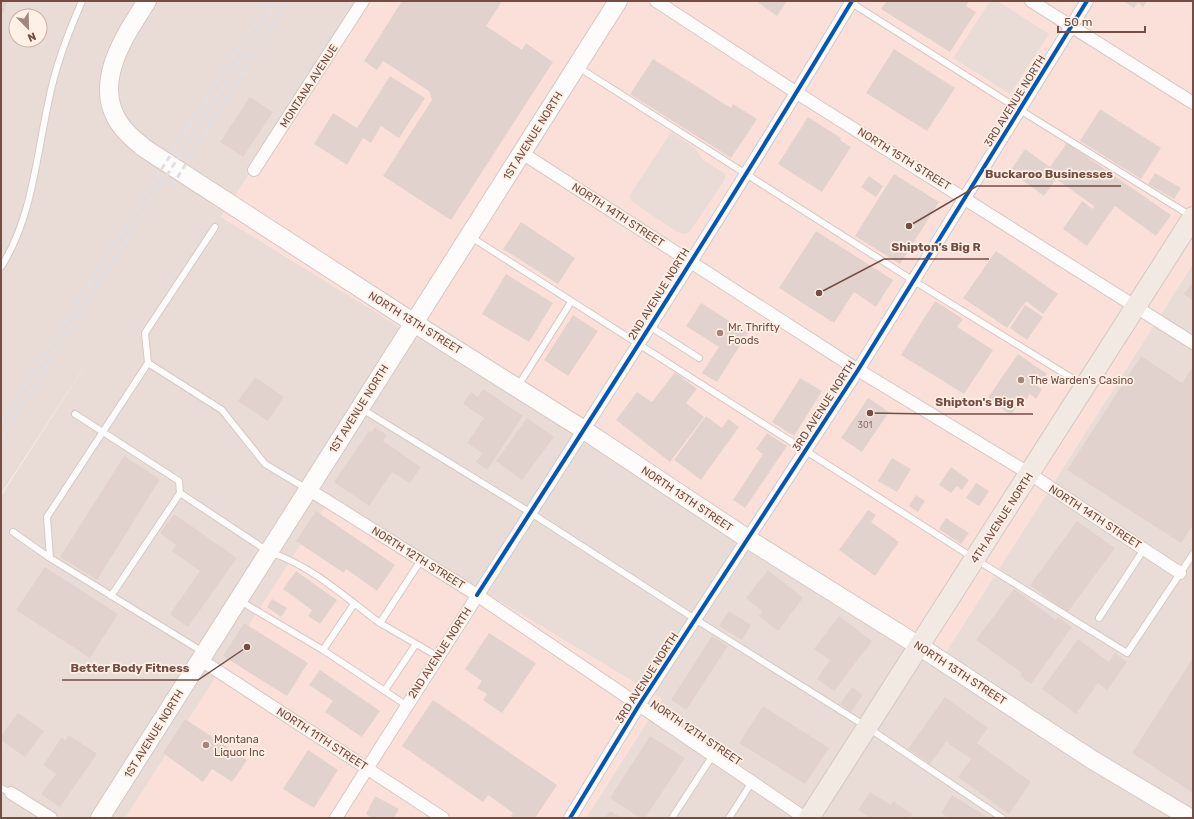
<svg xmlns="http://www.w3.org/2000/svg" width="1194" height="819" font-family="Rubik,sans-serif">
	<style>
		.commercial { fill: #fbe0da }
		.industrial { fill: #e9dcd7; fill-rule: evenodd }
		.building { fill: #e2d2cd }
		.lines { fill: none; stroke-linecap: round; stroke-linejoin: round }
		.lane-casing { stroke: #d7c8c3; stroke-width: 8 }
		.street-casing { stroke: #d7c8c3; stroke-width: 14 }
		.secondary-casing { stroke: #d7c7c2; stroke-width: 20 }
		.primary-casing { stroke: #d5c7c2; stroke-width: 22 }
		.lane { stroke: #fefcfb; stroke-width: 6 }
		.street { stroke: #fefcfb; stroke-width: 12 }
		.secondary { stroke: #fefcfb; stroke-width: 18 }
		.primary { stroke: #f2e9e2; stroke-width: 20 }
		.rail { stroke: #e2dfe3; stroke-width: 3; stroke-dasharray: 6 4; stroke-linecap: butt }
		.cycleway-casing { stroke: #fff0e5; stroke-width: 6 }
		.cycleway { stroke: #0057b8; stroke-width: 4 }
		.poi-dot { fill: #a2857d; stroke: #fff0e5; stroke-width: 1.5 }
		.labels { text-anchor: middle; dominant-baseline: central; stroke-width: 3.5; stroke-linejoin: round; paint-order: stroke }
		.number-label { font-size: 9px; fill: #917069 }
		.street-label { font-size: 11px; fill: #744d45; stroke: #fff0e5 }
		.poi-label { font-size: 11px; fill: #744d45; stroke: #fff0e5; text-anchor: start }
		.leader { fill: none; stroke: #744d45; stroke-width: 1.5 }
		.callout-dot { fill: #744d45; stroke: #fff0e5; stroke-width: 1.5 }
		.callout-label { font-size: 12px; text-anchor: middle; font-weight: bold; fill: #744d45; stroke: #fff0e5; stroke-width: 3.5; stroke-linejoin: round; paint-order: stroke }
	</style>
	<rect width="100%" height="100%" fill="#f6ece5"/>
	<path class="commercial" d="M364,1H1193V264L941,660L221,217Z
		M320,493L662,699L589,818H119Z"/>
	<path class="industrial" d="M1,1H363L221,217L941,660L1193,264V818H586L662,699L330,499L125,818H1V496L99,344L1,494ZM16,16H40V40H16Z
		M990,1H998L1049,34L1010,94L953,58Z
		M671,132L696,149L703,160L726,174L724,181L691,230L686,234L677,232L631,201L630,195Z"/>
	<path class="building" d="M1,1H7L4,13L1,12Z
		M402,1H502L486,26L522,50L526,43L553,62L451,220L383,176L432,100L429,91L383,61L377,70L364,61Z
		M756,1H787L777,16Z
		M887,1H969L966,6L976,12L950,52L881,9Z
		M1123,1H1147L1143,7L1138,2L1134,8Z
		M894,49L955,88L927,131L866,93Z
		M653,59L731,108L733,104L757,119L731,158L630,94Z
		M390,76L425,98L399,138L381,126L371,143L363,138L347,165L314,144L333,113L357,128Z
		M250,97L273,112L243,157L220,142Z
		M1100,109L1161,148L1141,179L1080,141Z
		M808,117L841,138L840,140L851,147L822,192L778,164Z
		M1067,143L1171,215L1156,236L1115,206L1087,246L1063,229L1082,201L1093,209L1094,206L1056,179L1044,196L1010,171L1025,149L1050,167Z
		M1155,173L1181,188L1174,199L1148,184Z
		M894,174L939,202L900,264L855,236Z
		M869,176L883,186L876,197L861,187Z
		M521,222L575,258L558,284L503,249Z
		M816,231L893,280L876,307L854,292L834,323L779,288Z
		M996,251L1058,294L1043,314L1026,301L1007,328L963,298Z
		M506,274L553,303L529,342L482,314Z
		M1193,282V301L1184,294Z
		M935,301L963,319L957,327L993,350L964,394L901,355Z
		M701,303L748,333L717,382L702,373L719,347L686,326Z
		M1025,305L1043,317L1027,340L1010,328Z
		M573,315L598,331L568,376L544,360Z
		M1018,354L1047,374L1038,386L1042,389L1036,399L1030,394L1020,408L1017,406L1011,415L987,399Z
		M1141,356L1182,383L1191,369L1193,370V525L1181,543L1067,470Z
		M675,372L697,389L686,403L704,417L670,462L616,420L637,392L652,402Z
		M255,377L284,397L268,421L238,401Z
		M800,378L822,391L794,436L772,422Z
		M483,389L523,416L487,470L476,462L482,453L467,443L484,418L463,404L471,392L478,397Z
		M868,398L889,412L862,452L841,438Z
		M706,416L722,428L728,419L739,427L701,480L674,460Z
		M527,418L554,437L522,480L496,461Z
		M375,427L387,435L383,441L421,467L410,483L392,472L369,506L334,482L369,431L371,433Z
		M767,433L787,446L745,508L733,500L763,454L756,449Z
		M124,456L160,479L97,580L60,557Z
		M892,458L911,469L897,492L878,481Z
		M951,467L969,480L962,490L957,486L951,493L939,485Z
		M976,483L989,491L979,506L966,498Z
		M916,495L925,501L918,512L909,506Z
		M868,510L876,515L871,522L899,542L875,576L839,550Z
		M316,511L395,565L377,591L346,569L344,573L296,541Z
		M174,514L237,558L188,627L170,614L200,571L172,551L176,545L160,533Z
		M946,518L969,533L961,544L939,529Z
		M1077,521L1115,548L1067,613L1030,585Z
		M45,567L118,614L90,658L16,610Z
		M768,570L803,598L778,631L759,616L762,611L746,598Z
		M296,571L337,600L320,624L308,616L312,610L283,589Z
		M1014,589L1056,620L1058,617L1072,627L1031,684L1020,676L1022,673L976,640Z
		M272,599L287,608L281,617L267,607Z
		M729,611L751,625L742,640L719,626Z
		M839,616L872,641L834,691L817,679L830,660L814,649Z
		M244,623L308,663L287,696L223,656Z
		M489,633L536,663L502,713L483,700L487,694L477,688L482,681L465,669Z
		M712,636L728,646L686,710L671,700Z
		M1078,639L1109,662L1115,653L1127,662L1107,690L1098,683L1076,714L1042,689Z
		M1193,658V793L1132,753Z
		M320,670L380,711L362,737L325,712L333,701L309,685Z
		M852,687L863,695L851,712L840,704Z
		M945,697L988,728L977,743L1031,782L1009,814L958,777L971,759L946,742L930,764L908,749Z
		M433,700L557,785L535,818H515L511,816L513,813L488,795L483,802L402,746Z
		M763,706L829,748L805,784L739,743Z
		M18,713L44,731L25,757L1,740V736Z
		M185,719L247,760L232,782L212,769L203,782L163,753Z
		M69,735L97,754L60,807L41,794L56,774L43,765L62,737L65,740Z
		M650,736L685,758L645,818H640L610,798Z
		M308,750L338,770L314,808L283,789Z
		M870,792L891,805L893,801L912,814L910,818H870L858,810Z
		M952,795L989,818H949L941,813Z
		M375,796L399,809L394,818H372L366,814Z
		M610,811L622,818H605Z"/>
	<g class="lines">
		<defs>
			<path id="lane" d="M850,2L1020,110L1191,216
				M578,67L914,281L1083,385
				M471,237L975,559L1127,653L1193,554
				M1,267C32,218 36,159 48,104C55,67 67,36 82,1
				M649,326L699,358
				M148,363L222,410L265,464L307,489
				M518,386L571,302
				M362,409L531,513L695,619L867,727L1002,818
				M75,414L179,481L180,493
				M13,532L50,558
				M421,560L380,623L437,656
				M111,596L180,493L269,552C311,565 346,598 380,623
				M240,601L323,650
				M354,604L323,650L406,705
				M1099,618L1144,549
				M203,652L50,558L47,517L148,363L145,333L215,227
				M385,690L416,644
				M1,788L11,793
				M672,818L713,755
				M729,818L752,782"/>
			<path id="street" d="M656,1L797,93L1193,343
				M1031,1L1193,103
				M522,153L858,370L1030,474L1180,573
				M254,170L363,1
				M308,489L477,595L805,818
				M201,660L443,818
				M11,793L51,818
				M336,818C507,546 686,277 852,1
				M570,818L639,705L858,370L1087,1"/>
			<path id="secondary" d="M147,1C124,37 90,86 122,127C128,135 137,142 144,148L414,323L584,430L748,539L919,646L1091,759L1190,818
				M100,818L618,1"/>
			<path id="primary" d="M809,818L1193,217"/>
		</defs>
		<use href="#lane" class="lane-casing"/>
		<use href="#street" class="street-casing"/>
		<use href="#secondary" class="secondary-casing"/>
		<use href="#primary" class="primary-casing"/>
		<use href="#lane" class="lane"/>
		<use href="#street" class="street"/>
		<use href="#secondary" class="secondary"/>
		<use href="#primary" class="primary"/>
		<path class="rail" d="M172,186L288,1
			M1,423L268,1
			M1,438L277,1"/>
		<defs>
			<path id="cycleway" d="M477,595C604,399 731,202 852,1
				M570,818L639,705L858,370L1087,1"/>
		</defs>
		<use href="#cycleway" class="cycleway-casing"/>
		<use href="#cycleway" class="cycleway"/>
	</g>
	<g class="poi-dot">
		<circle cx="720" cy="333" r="4"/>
		<circle cx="1021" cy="380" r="4"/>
		<circle cx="206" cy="745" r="4"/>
	</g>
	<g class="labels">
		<g class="number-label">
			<text x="865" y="425">301</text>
		</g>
		<g class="street-label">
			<text transform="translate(309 86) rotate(-57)">MONTANA AVENUE</text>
			<text transform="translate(1015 101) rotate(-58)">3RD AVENUE NORTH</text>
			<text transform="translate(533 136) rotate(-58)">1ST AVENUE NORTH</text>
			<text transform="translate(904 159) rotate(32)">NORTH 15TH STREET</text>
			<text transform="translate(618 215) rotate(33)">NORTH 14TH STREET</text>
			<text transform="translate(659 294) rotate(-58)">2ND AVENUE NORTH</text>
			<text transform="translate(415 323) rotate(32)">NORTH 13TH STREET</text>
			<text transform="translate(824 406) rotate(-57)">3RD AVENUE NORTH</text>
			<text transform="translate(359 409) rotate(-58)">1ST AVENUE NORTH</text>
			<text transform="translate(687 499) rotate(34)">NORTH 13TH STREET</text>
			<text transform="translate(1095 517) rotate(33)">NORTH 14TH STREET</text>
			<text transform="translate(1002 518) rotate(-57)">4TH AVENUE NORTH</text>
			<text transform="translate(418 558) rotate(32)">NORTH 12TH STREET</text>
			<text transform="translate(440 653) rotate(-57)">2ND AVENUE NORTH</text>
			<text transform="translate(960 673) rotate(33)">NORTH 13TH STREET</text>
			<text transform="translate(647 678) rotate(-57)">3RD AVENUE NORTH</text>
			<text transform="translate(696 733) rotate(34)">NORTH 12TH STREET</text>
			<text transform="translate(154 734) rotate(-58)">1ST AVENUE NORTH</text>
			<text transform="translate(322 739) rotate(33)">NORTH 11TH STREET</text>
		</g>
		<g class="poi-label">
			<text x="728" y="327">Mr. Thrifty<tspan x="728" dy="13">Foods</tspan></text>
			<text x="1029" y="380">The Warden's Casino</text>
			<text x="214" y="739">Montana<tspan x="214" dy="13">Liquor Inc</tspan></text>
		</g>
	</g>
	<path class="leader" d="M909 226L977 186H1121M819 293L884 259H989M870 413L928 414H1033M247 647L198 680H62"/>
	<g class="callout-dot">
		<circle cx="909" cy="226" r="4"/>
		<circle cx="819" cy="293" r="4"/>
		<circle cx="870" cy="413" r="4"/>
		<circle cx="247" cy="647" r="4"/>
	</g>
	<g class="callout-label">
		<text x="1049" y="178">Buckaroo Businesses</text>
		<text x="936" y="251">Shipton’s Big R</text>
		<text x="980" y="406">Shipton's Big R</text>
		<text x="130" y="672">Better Body Fitness</text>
	</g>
	<rect width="1194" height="819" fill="none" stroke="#744d45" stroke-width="4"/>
	<g transform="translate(28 28) rotate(157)"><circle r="19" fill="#fff0e5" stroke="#c7afa5"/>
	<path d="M0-3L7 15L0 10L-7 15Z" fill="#a2857d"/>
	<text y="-6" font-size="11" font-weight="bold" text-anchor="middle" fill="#744d45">N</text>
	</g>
	<path d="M1058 26v6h87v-6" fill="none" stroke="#744d45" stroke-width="2"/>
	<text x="1064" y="26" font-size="12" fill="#744d45" stroke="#fff0e5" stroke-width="3" paint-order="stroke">50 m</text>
</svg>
